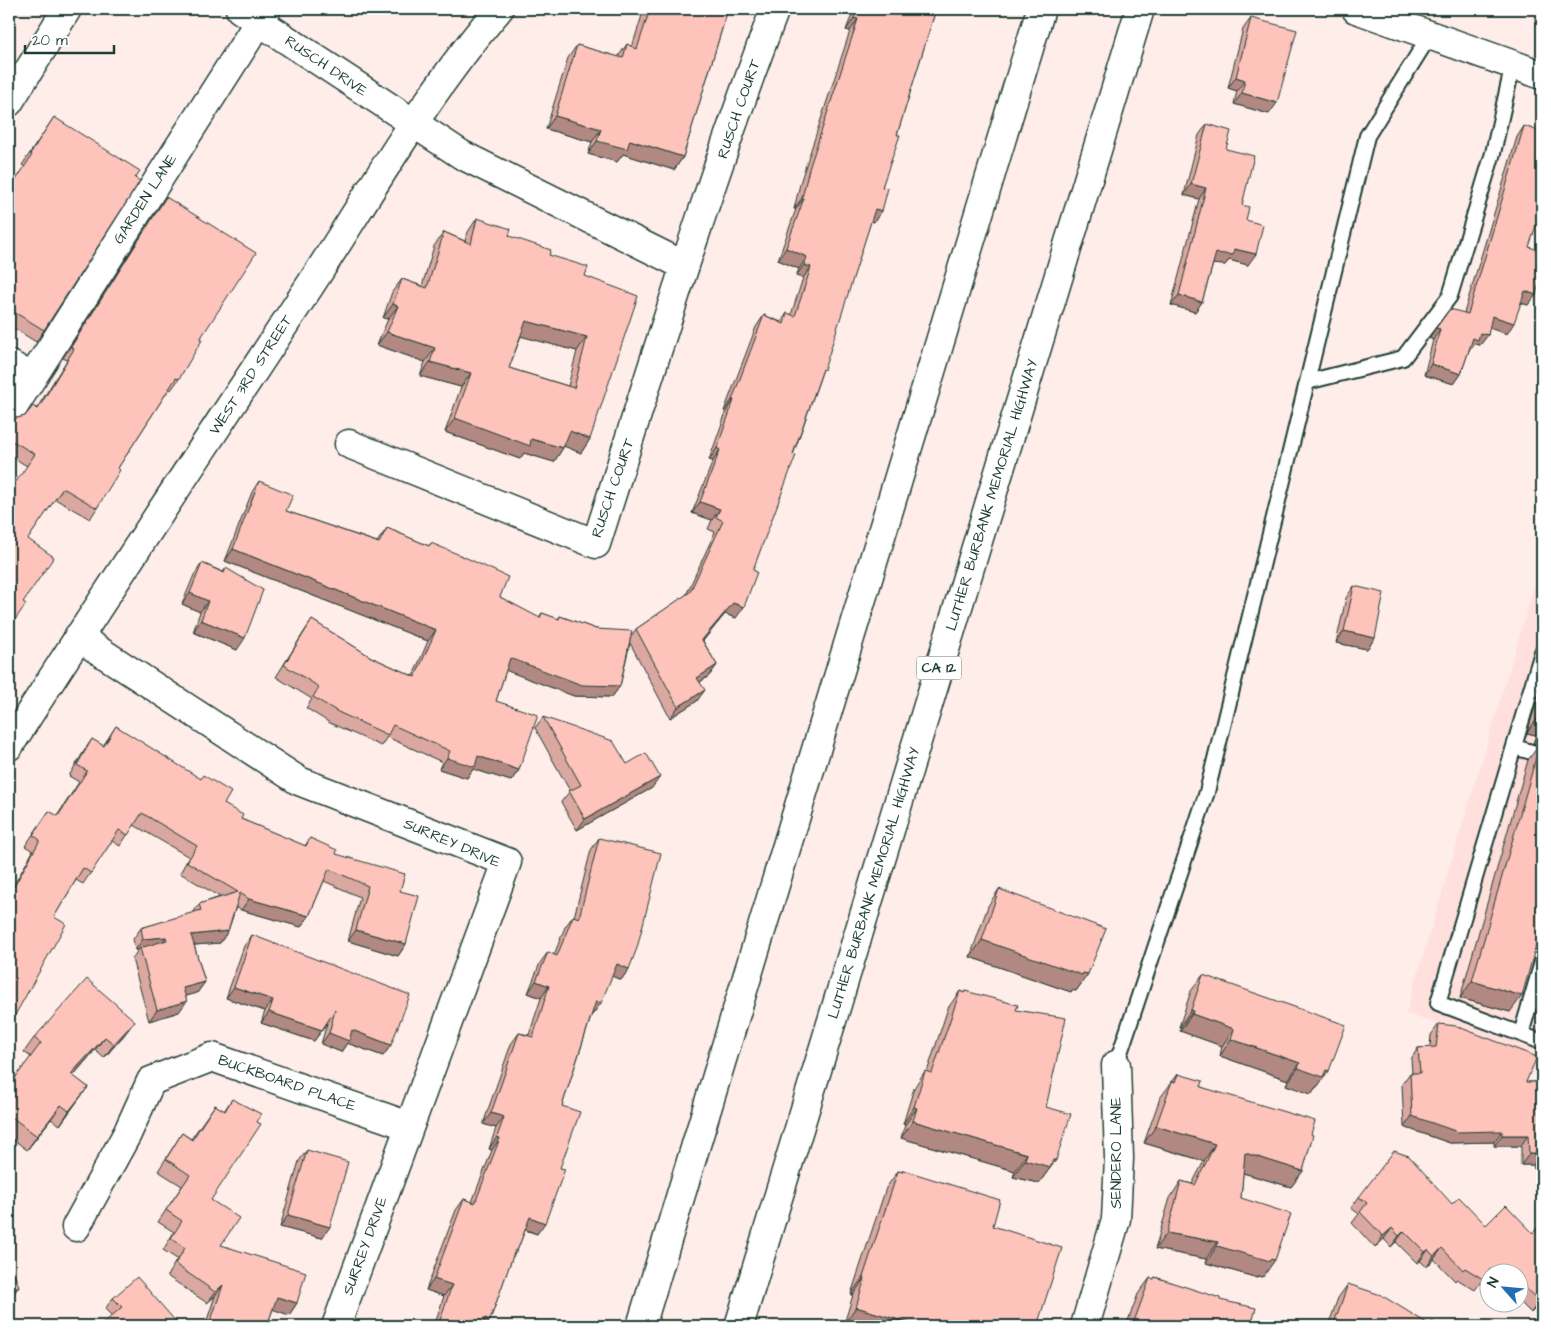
<svg xmlns="http://www.w3.org/2000/svg" width="1551" height="1335" font-family="'Architects Daughter',sans-serif">
	<style>
		.built { fill: #ffe0dc }
		.lines { fill: none; stroke-linecap: round; stroke-linejoin: round }
		.service-casing { stroke: #1f3d34; stroke-width: 18 }
		.minor-casing { stroke: #1f3d34; stroke-width: 31 }
		.secondary-casing { stroke: #1f3d34; stroke-width: 31 }
		.motorway-casing { stroke: #1f3d34; stroke-width: 31 }
		.service { stroke: #fff; stroke-width: 14 }
		.minor { stroke: #fff; stroke-width: 28 }
		.secondary { stroke: #fff; stroke-width: 28 }
		.motorway { stroke: #fff; stroke-width: 28 }
		.wall { fill: #daa8a0; stroke: #1f3d34; fill-rule: evenodd }
		.shaded-wall { fill: #b28882; stroke: #1f3d34 }
		.building { fill: #fec3ba; stroke: #1f3d34; fill-rule: evenodd }
		.labels { text-anchor: middle; dominant-baseline: central; stroke-width: 5; stroke-linejoin: round; paint-order: stroke }
		.shield { fill: #fff; stroke: #627771; stroke-width: 1 }
		.shield-label { font-size: 14px; font-weight: bold; fill: #1f3d34 }
		.street-label { font-size: 15px; fill: #1f3d34; stroke: #fff }
	</style>
	<rect width="100%" height="100%" fill="#ffedea"/>
	<filter id="ink" filterUnits="userSpaceOnUse"><feTurbulence type="fractalNoise" baseFrequency=".02" numOctaves="2"/><feDisplacementMap in="SourceGraphic" scale="10" xChannelSelector="R" yChannelSelector="G"/><feConvolveMatrix kernelMatrix="1 2 1 2 8 2 1 2 1" color-interpolation-filters="sRGB"/></filter>
	<g filter="url(#ink)">
		<path class="built" d="M1542,561V1064L1406,1013Z"/>
		<g class="lines">
			<defs>
				<path id="service" d="M1307,382L1403,358L1450,296L1493,153L1513,64
					M1542,652L1438,1003L1542,1042
					M1514,747L1542,755
					M1521,1034L1542,962
					M1116,1065L1207,792L1367,136L1430,35"/>
				<path id="minor" d="M240,9L462,155L685,266
					M1356,9L1542,75
					M9,102L67,9
					M9,364L31,377
					M9,414L267,9
					M349,444L596,544C653,365 708,184 775,9
					M78,637L299,781L507,862L336,1326
					M76,1227L127,1134L151,1081L212,1057L409,1126
					M1085,1326L1116,1219L1119,1158L1116,1065"/>
				<path id="secondary" d="M9,746C107,591 210,438 311,284C372,190 426,94 499,9"/>
				<path id="motorway" d="M641,1326L1041,9
					M739,1326L1140,9"/>
			</defs>
			<use href="#service" class="service-casing"/>
			<use href="#minor" class="minor-casing"/>
			<use href="#secondary" class="secondary-casing"/>
			<use href="#motorway" class="motorway-casing"/>
			<use href="#service" class="service"/>
			<use href="#minor" class="minor"/>
			<use href="#secondary" class="secondary"/>
			<use href="#motorway" class="motorway"/>
		</g>
		<path class="wall" d="M644,9H728L683,157L674,170L623,154L617,162L588,154L592,142L546,129L568,58L577,45L618,57L627,44L632,47Z
			M854,9H936L897,135L882,187V211L874,222L871,221L821,375L736,618L725,614L703,641L717,665L709,676L700,682L697,701L670,718L630,643L620,686L612,697L574,696L506,670L496,701L519,770L511,781L473,769L467,778L439,769L442,762L387,737L381,746L330,723L306,708L312,699L276,677L304,632L312,620L371,657L413,676L428,641L225,561L252,492L259,481L286,511L377,542L387,528L429,546L431,543L500,597L538,618L542,613L558,619L560,616L596,629L631,636L636,629L686,595L715,532L708,529L712,520L692,513L713,461L709,460L726,412L724,411L756,327L764,315L781,322L787,313L791,315L803,278L796,276L799,269L778,260L796,209H794L801,180L850,31L846,30Z
			M1251,18L1269,114L1234,104L1237,91L1228,88L1243,29Z
			M54,117L44,330L36,342L9,325V190L25,167L22,165Z
			M1207,124L1226,149L1246,220L1248,265L1229,260L1225,265L1213,264L1202,302L1195,312L1171,305L1199,199L1184,195L1199,135Z
			M1524,126L1529,247L1536,295L1528,305L1521,303L1507,334L1489,328L1488,335L1480,345L1475,344L1470,350H1469L1461,374L1454,384L1424,375L1433,340L1429,338L1436,328L1464,313L1517,137Z
			M166,197L200,339L179,379L171,390L169,389L118,468L97,508L90,519L55,499L28,539L23,602L9,628L27,466L9,455V416L17,418L25,416L37,408L67,360L63,358Z
			M477,218L509,236L549,255L585,276L590,439L581,453L564,446L554,462L524,453L520,459L445,432L461,387L420,376L425,362L377,345L388,319L383,318L392,292L402,279L422,286L434,246L444,232L465,241L468,232ZM521,336L577,351L568,386L509,368Z
			M202,563L223,572L226,568L237,650L193,632L200,612L182,604L194,575Z
			M1354,586L1375,638L1367,649L1336,643L1346,598Z
			M1542,685V924L1510,1012L1460,998L1528,760L1539,745L1533,743L1536,735L1527,733Z
			M543,717L627,764L652,788L577,830L561,802L570,791L535,728Z
			M116,726L224,804L241,819L305,846L310,838L336,854L400,891L406,944L398,956L348,941L360,897L324,881L309,916L301,927L241,910L236,907L228,931L220,943L194,945L205,982L197,993L186,996L179,1012L149,1021L132,959L138,950H135L133,939L141,928L193,913L199,904L220,897L180,873L189,857L134,825L120,846L112,841L83,884L76,880L54,917L9,1027V891L10,892L33,851L25,846L49,811L57,816L79,782L69,776L84,751L92,739L103,746Z
			M599,838L629,969L621,980L612,976L593,1014H592L562,1106L537,1234L525,1230L517,1251L512,1258L490,1320L486,1326H434L444,1296L426,1290L456,1210L464,1199L472,1202L492,1150L489,1149L496,1128L483,1124L511,1044L519,1033L529,1035L541,998L528,993L540,963L548,952L554,955L565,927L573,916L574,917L591,850Z
			M999,889L1088,974L1076,991L1072,990L1071,992L970,957L988,906Z
			M252,935L391,1045L383,1056L347,1043L341,1052L321,1044L327,1023L314,1041L261,1023L265,1011L226,998L244,946Z
			M1203,975L1329,1071L1317,1087H1316L1311,1094L1286,1085L1288,1080L1220,1056L1222,1046L1180,1031L1181,1027H1179L1191,991Z
			M960,991L964,993L965,991L1016,1010L1046,1107L1056,1160L1039,1183L1013,1177L1015,1171L901,1138L905,1125L903,1124L914,1088L925,1071L927,1072L948,1008Z
			M1439,1024L1526,1082H1542V1168L1534,1169L1533,1165H1521V1146H1494V1142L1450,1143L1404,1127L1402,1084L1410,1073H1412L1411,1059L1418,1048L1430,1047L1431,1035Z
			M125,1034L104,1058L95,1050L73,1076L88,1087L60,1125L51,1119L27,1150L9,1136V1086L31,1057L24,1052L34,1038Z
			M1178,1074L1201,1087L1311,1134L1303,1171L1291,1187L1243,1173L1241,1198L1263,1277L1259,1276L1258,1278L1206,1263V1259L1155,1249L1170,1198L1181,1181L1192,1184L1204,1161L1144,1143L1160,1098Z
			M232,1099L211,1200L221,1245L297,1303L289,1315L273,1309L267,1326H205L215,1296L207,1303L167,1276L177,1259L163,1250L174,1232L158,1222L182,1186L158,1171L182,1133L191,1139L215,1105L224,1111Z
			M307,1150L322,1238L280,1227L299,1161Z
			M903,1170L993,1226L1037,1326H852L844,1324L853,1295L851,1294L886,1188L898,1171L902,1172Z
			M1359,1197L1452,1204L1486,1225L1533,1233L1542,1223V1301L1531,1313L1518,1300V1272H1488V1287L1482,1280L1475,1290L1457,1279L1455,1281L1434,1259L1427,1267L1420,1261L1417,1263L1396,1242L1391,1247L1384,1239L1375,1248L1352,1223L1359,1214L1351,1208Z
			M1155,1277L1220,1300L1251,1326H1126L1138,1294L1150,1278L1154,1279Z
			M1348,1284L1430,1325L1432,1322L1439,1326H1328L1338,1298Z
			M113,1298L178,1324L112,1316L105,1309Z"/>
		<path class="shaded-wall" d="M854,18L858,19L850,31L846,30Z
			M1236,77L1245,80L1237,91L1228,88Z
			M1242,93L1277,103L1269,114L1234,104Z
			M555,116L601,129L592,142L546,129Z
			M630,140L683,157L674,170L623,154L617,162L588,154L597,141Z
			M1191,184L1206,188L1199,199L1184,195Z
			M802,198H804L796,209H794Z
			M875,209L882,211L874,222L867,220Z
			M786,248L807,257L799,269L778,260Z
			M1234,249L1256,254L1248,265L1229,260L1225,265L1208,264L1216,253Z
			M804,265L811,267L803,278L796,276Z
			M1525,291L1536,295L1528,305L1517,302Z
			M1179,295L1202,302L1195,312L1171,305Z
			M393,304L398,306L388,319L383,318Z
			M1492,316L1514,323L1507,334L1485,326Z
			M526,321L587,337L577,351L516,335Z
			M1436,328L1440,329L1433,340L1429,338Z
			M387,332L435,348L425,362L377,345Z
			M1480,333L1488,335L1480,345L1475,344L1470,350L1466,349L1473,338Z
			M430,362L471,373L461,387L420,376Z
			M1431,364L1461,374L1454,384L1424,375Z
			M732,400H734L726,412L724,411Z
			M455,418L531,439L563,448L554,462L524,453L520,459L445,432Z
			M570,431L590,439L581,453L561,445Z
			M717,448L720,450L713,461L709,460Z
			M700,502L720,509L712,520L692,513Z
			M233,549L436,630L428,641L225,561Z
			M190,593L208,601L200,612L182,604Z
			M733,603L744,607L736,618L725,614L694,651L702,640Z
			M201,620L245,638L237,650L193,632Z
			M1344,631L1375,638L1367,649L1336,643Z
			M510,658L620,686L612,697L574,696L502,669Z
			M717,665L709,676L689,689L697,678Z
			M705,690L697,701L670,718L678,707Z
			M1539,716L1542,717V726L1536,735L1527,733Z
			M1542,731V747L1540,744L1539,745L1533,743Z
			M478,756L519,770L511,781L473,769L467,778L439,769L447,758Z
			M660,777L652,788L577,830L585,819Z
			M249,899L309,916L301,927L241,910Z
			M356,930L406,944L398,956L348,941Z
			M228,931L220,943L183,946L191,935Z
			M166,937L158,948H140L138,950H135L143,939Z
			M982,940L1088,974L1076,991L1072,990L1071,992L970,957Z
			M617,964L629,969L621,980L609,975Z
			M536,981L549,986L541,998L528,993Z
			M1472,981L1522,996L1510,1012L1460,998Z
			M205,982L197,993L176,999L183,988Z
			M234,987L273,1000L265,1011L226,998Z
			M187,1001L179,1012L149,1021L157,1010Z
			M596,1001L601,1003L593,1014L588,1012Z
			M1191,1010L1193,1011L1181,1027H1179Z
			M269,1012L322,1030L314,1041L261,1023Z
			M1192,1014L1234,1029L1222,1046L1180,1031Z
			M135,1021L125,1034L104,1058L114,1044Z
			M352,1030L391,1045L383,1056L347,1043L341,1052L321,1044L329,1033Z
			M105,1037L95,1050L62,1088L71,1074Z
			M1231,1039L1300,1063L1288,1080L1220,1056Z
			M1298,1068L1326,1070L1329,1071L1317,1087H1316L1311,1094L1286,1085Z
			M88,1087L78,1100L60,1125L69,1111Z
			M61,1105L51,1119L27,1150L37,1136Z
			M914,1107L917,1108L905,1125L903,1124Z
			M491,1113L504,1117L496,1128L483,1124Z
			M1412,1116L1502,1131L1494,1142L1450,1143L1404,1127Z
			M913,1121L1027,1154L1015,1171L901,1138Z
			M1156,1126L1215,1144L1204,1161L1144,1143Z
			M1502,1135H1528L1521,1146H1494Z
			M497,1137L500,1138L492,1150L489,1149Z
			M1245,1153L1303,1171L1291,1187L1233,1170Z
			M1529,1154H1541L1533,1165H1521Z
			M1541,1158H1542V1168L1534,1169Z
			M1025,1160H1056L1039,1183L1013,1177Z
			M288,1215L330,1227L322,1238L280,1227Z
			M530,1217L545,1223L537,1234L522,1228Z
			M1392,1228L1384,1239L1375,1248L1383,1236Z
			M1404,1231L1396,1242L1391,1247L1399,1236Z
			M1167,1233L1218,1242L1206,1259L1155,1249Z
			M1217,1246L1275,1260L1263,1277L1259,1276L1258,1278L1206,1263Z
			M1442,1248L1434,1259L1427,1267L1434,1256Z
			M1428,1250L1420,1261L1417,1263L1425,1252Z
			M863,1277L865,1278L853,1295L851,1294Z
			M434,1279L452,1285L444,1296L426,1290Z
			M223,1285L215,1296L207,1303L215,1292Z
			M19,1286L11,1298L9,1299V1291Z
			M277,1297L297,1303L289,1315L269,1308Z
			M1542,1298V1301L1531,1313L1539,1301Z
			M856,1307L919,1326H852L844,1324Z
			M485,1318L490,1320L486,1326H479Z"/>
		<path class="building" d="M650,9H728L683,157L630,140L627,149L597,141L601,129L555,116L577,45L623,58L627,44L637,49Z
			M858,9H936L897,135H900L882,187L888,188L882,211L875,209L824,370L823,369L793,454L796,455L753,570L757,572L744,607L733,603L702,640L717,665L697,678L705,690L678,707L636,629L690,592L723,521L716,517L720,509L700,502L720,450L717,448L734,400H732L764,315L784,324L787,313L795,316L811,267L804,265L807,257L786,248L804,198H802L809,169L858,19L854,18Z
			M1251,18L1297,30L1277,103L1242,93L1245,80L1236,77Z
			M54,117L140,171L135,178L140,181L44,330L9,309V191L32,155L30,154Z
			M1207,124L1231,131L1226,149L1254,156L1242,205L1249,207L1246,220L1263,225L1256,254L1234,249L1233,255L1216,253L1202,302L1179,295L1206,188L1191,184Z
			M1524,126L1542,132V207L1529,247L1542,251V272L1536,295L1525,291L1514,323L1492,316L1488,335L1480,333L1478,340L1473,338L1461,374L1431,364L1440,329L1436,328L1450,309L1468,314Z
			M166,197L256,253L200,339L202,340L179,379L176,378L118,468L120,470L97,508L63,488L28,539L54,557L23,602L26,604L9,628V492L35,454L9,439V416L17,418L25,416L33,406L38,409L74,349L71,347Z
			M477,218L511,229L509,236L551,250L549,255L588,267L585,276L638,296L590,439L570,431L563,448L531,439L530,446L455,418L471,373L430,362L435,348L387,332L398,306L393,304L402,279L427,288L444,232L471,244ZM526,321L587,337L574,388L509,368Z
			M259,481L293,495L286,511L379,543L387,528L429,546L431,543L460,555L508,577L500,597L540,618L542,613L559,619L560,616L596,629L632,631L620,686L582,685L510,658L496,701L538,715L519,770L478,756L475,767L447,758L450,751L393,725L388,735L338,712L313,697L319,687L284,665L312,620L371,657L415,677L436,630L233,549Z
			M202,563L224,573L226,568L263,590L245,638L201,620L208,601L190,593Z
			M1354,586L1384,593L1375,638L1344,631Z
			M1542,706V717L1539,716Z
			M543,717L613,741L627,764L646,753L660,777L585,819L569,791L581,785Z
			M116,726L201,779L203,775L231,792L224,804L243,815L241,819L306,846L310,838L337,850L336,854L405,874L400,891L419,896L406,944L356,930L368,886L329,869L309,916L249,899L240,893L228,931L191,935L205,982L183,988L187,1001L157,1010L140,948L167,940L166,937L143,939L141,928L201,910L199,904L238,892L187,862L197,846L142,813L128,835L119,830L91,873L83,868L54,917L66,924L10,1024L9,1023V891L11,892L40,840L33,835L49,811L58,816L87,771L77,765L92,739L104,746Z
			M1540,744H1542V924L1522,996L1472,981Z
			M599,838L661,853L637,948L629,969L617,964L601,1003L596,1001L562,1106L580,1112L560,1168L565,1169L545,1223L530,1217L517,1251L515,1250L490,1320L485,1318L482,1326H438L452,1285L434,1279L464,1199L475,1203L500,1138L497,1137L504,1117L491,1113L519,1033L533,1037L549,986L536,981L548,952L557,956L573,916L579,918Z
			M999,889L1106,929L1088,974L1083,973L1082,975L982,940Z
			M252,935L410,995L391,1045L352,1030L349,1041L329,1033L335,1010L322,1030L269,1012L273,1000L234,987Z
			M1203,975L1346,1025L1329,1071L1326,1070L1323,1077L1298,1068L1300,1063L1231,1039L1234,1029L1192,1014L1193,1011L1191,1010Z
			M87,979L135,1021L114,1044L105,1037L71,1074L88,1087L69,1111L61,1105L37,1136L9,1115V1086L41,1043L34,1038Z
			M960,991L964,993L965,991L1018,1005L1016,1010L1066,1018L1046,1107L1071,1114L1056,1160H1053L1050,1167L1025,1160L1027,1154L913,1121L917,1108L914,1107L925,1071L932,1073Z
			M1439,1024L1456,1026L1537,1057L1526,1082H1542V1158H1541V1154H1529L1528,1135H1502V1131L1458,1132L1412,1116L1410,1073H1420L1418,1048L1436,1047Z
			M1178,1074L1203,1081L1201,1087L1315,1121L1311,1134L1313,1135L1303,1171L1245,1153L1241,1198L1291,1214L1275,1260L1270,1259V1261L1217,1246L1218,1242L1167,1233L1181,1181L1195,1185L1215,1144L1156,1126L1172,1081L1175,1082Z
			M232,1099L261,1114L257,1122L261,1124L211,1200L239,1218L221,1245L306,1272L297,1303L277,1297L267,1326H209L223,1285L215,1292L175,1264L185,1248L171,1238L182,1221L166,1210L190,1175L166,1159L182,1133L192,1140L215,1105L225,1111Z
			M307,1150L348,1162L330,1227L288,1215Z
			M1394,1151L1409,1156L1452,1204L1459,1197L1486,1225L1506,1205L1533,1233L1542,1223V1298L1539,1301L1518,1281V1272H1493L1490,1269L1483,1279L1465,1268L1463,1270L1442,1248L1434,1256L1428,1250L1425,1252L1404,1231L1399,1236L1392,1228L1383,1236L1360,1212L1367,1203L1359,1197Z
			M903,1170L1000,1200L993,1226L1062,1248L1037,1326H919L856,1307L865,1278L863,1277L898,1171L903,1172Z
			M9,1262L19,1286L9,1291Z
			M137,1277L178,1324L176,1326H100L122,1307L113,1298Z
			M1155,1277L1220,1298V1300L1256,1308L1251,1326H1137L1138,1325L1133,1324L1150,1278L1154,1279Z
			M1348,1284L1381,1295L1430,1325L1432,1322L1439,1326H1333Z
			M9,1317L12,1318L9,1326Z"/>
	</g>
	<g class="labels">
		<rect class="shield" x="916.5" y="656.5" width="45" height="23" rx="4"/>
		<g class="shield-label">
			<text x="939" y="668">CA 12</text>
		</g>
		<g class="street-label">
			<text transform="translate(326 66) rotate(34)">RUSCH DRIVE</text>
			<text transform="translate(739 109) rotate(-71)">RUSCH COURT</text>
			<text transform="translate(145 199) rotate(-57)">GARDEN LANE</text>
			<text transform="translate(251 375) rotate(-57)">WEST 3RD STREET</text>
			<text transform="translate(613 488) rotate(-71)">RUSCH COURT</text>
			<text transform="translate(992 495) rotate(-73)">LUTHER BURBANK MEMORIAL HIGHWAY</text>
			<text transform="translate(452 843) rotate(23)">SURREY DRIVE</text>
			<text transform="translate(874 883) rotate(-73)">LUTHER BURBANK MEMORIAL HIGHWAY</text>
			<text transform="translate(287 1083) rotate(19)">BUCKBOARD PLACE</text>
			<text transform="translate(1116 1153) rotate(-90)">SENDERO LANE</text>
			<text transform="translate(365 1246) rotate(-70)">SURREY DRIVE</text>
		</g>
	</g>
	<rect width="1551" height="1335" fill="none" stroke="#fff" stroke-width="30"/>
	<rect x="15" y="15" width="1521" height="1305" fill="none" stroke="#1f3d34" stroke-width="2" filter="url(#ink)"/>
	<g transform="translate(1504 1288) rotate(297)"><circle r="24" fill="#ffffff" stroke="#a5b1ae"/>
	<path d="M0-4L9 19L0 12L-9 19Z" fill="#1f6fb2"/>
	<text y="-8" font-size="14" font-weight="bold" text-anchor="middle" fill="#1f3d34">N</text>
	</g>
	<path d="M25 45v8h89v-8" fill="none" stroke="#1f3d34" stroke-width="2.5"/>
	<text x="32" y="45" font-size="15" fill="#1f3d34" stroke="#ffffff" stroke-width="4" paint-order="stroke">20 m</text>
</svg>
